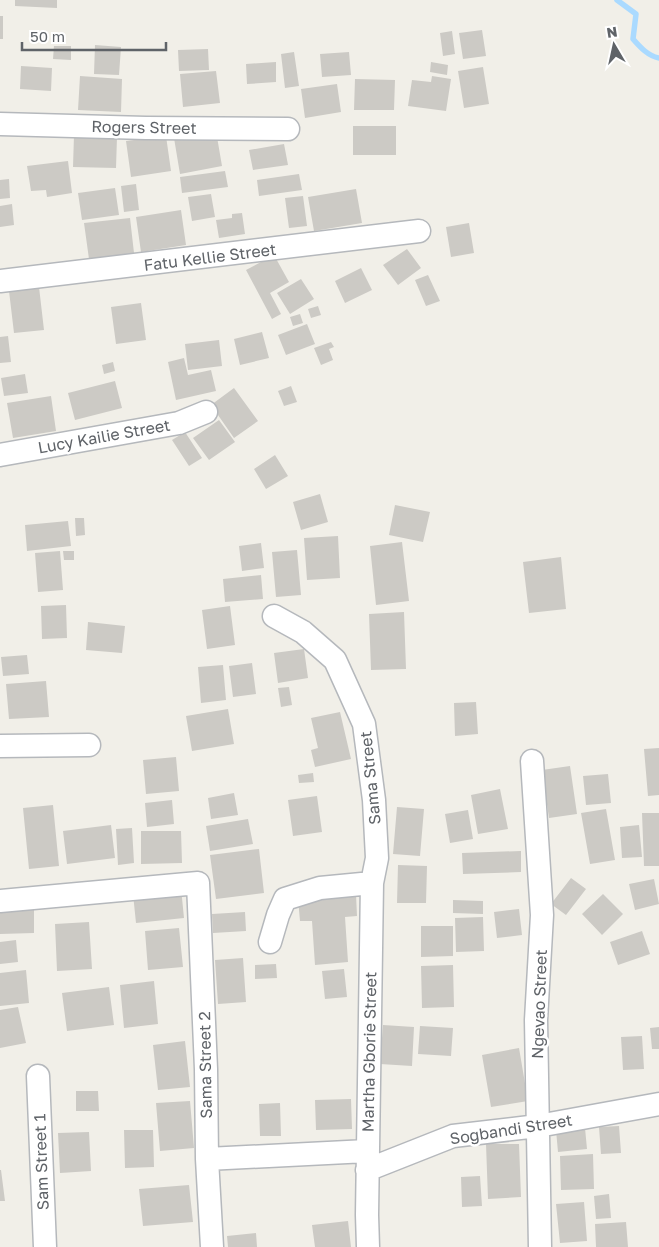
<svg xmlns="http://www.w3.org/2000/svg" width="659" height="1247" font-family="'Golos Text',sans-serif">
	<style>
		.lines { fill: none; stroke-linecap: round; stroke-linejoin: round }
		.stream { stroke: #aadaff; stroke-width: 5.5 }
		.building { fill: #cccac5 }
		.street-casing { stroke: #b5b8bc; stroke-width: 25 }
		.street { stroke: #fff; stroke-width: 22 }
		.labels { text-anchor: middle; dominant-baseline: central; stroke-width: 5; stroke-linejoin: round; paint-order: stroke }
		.street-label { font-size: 16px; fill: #5f6368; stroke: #fff }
	</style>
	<rect width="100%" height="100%" fill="#f1efe8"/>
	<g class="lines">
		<path class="stream" d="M617,0L636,14L633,39C640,47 648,56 659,58"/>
	</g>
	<path class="building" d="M15,0H57V8L15,6Z
		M0,16H3V39H0Z
		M482,30L486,56L463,59L459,33Z
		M452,31L455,54L443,56L440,33Z
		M95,45L121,47L119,75L94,74Z
		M54,46H71V60L53,59Z
		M208,49L209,70L179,71L178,50Z
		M294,52L299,86L285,88L281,54Z
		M349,52L351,75L322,77L320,54Z
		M276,62V82L247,84L246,64Z
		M431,62L448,65L447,75L430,72Z
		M21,66L52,68L51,91L20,89Z
		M483,67L489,104L464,108L458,71Z
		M216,71L220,103L183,107L180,74Z
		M80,76L122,79L121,112L78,110Z
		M432,76L451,79L446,111L408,106L412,80L431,82Z
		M355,79L395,80L394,110H354Z
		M337,84L341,112L305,118L301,89Z
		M353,126H396V155H353Z
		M216,131L222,166L180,174L174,138Z
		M74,135L117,137L116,168L73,167Z
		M166,136L171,171L131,177L126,141Z
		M284,144L288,165L253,170L249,150Z
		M68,161L72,193L47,197L46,190L31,191L27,166Z
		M225,171L228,187L182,193L180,177Z
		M299,174L302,190L259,196L257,180Z
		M9,179L10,198L0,199V180Z
		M136,184L139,210L124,212L121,186Z
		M115,188L119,215L82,220L78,193Z
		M356,189L362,223L314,231L308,197Z
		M211,194L215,217L192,221L188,197Z
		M303,196L307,226L289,228L285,198Z
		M12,204L14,225L0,227V206Z
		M181,210L186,245L141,252L136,217Z
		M242,213L245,234L219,238L216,220L232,218V214Z
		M130,218L134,253L89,259L84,223Z
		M469,223L474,253L451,257L446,227Z
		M407,249L421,268L398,285L383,265Z
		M274,255L289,282L270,293L281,314L272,319L246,270Z
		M361,268L372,290L345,303L335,281Z
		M428,275L440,301L426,306L415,280Z
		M301,279L314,299L290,314L277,293Z
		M39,287L44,330L14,333L9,291Z
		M141,303L146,340L116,344L111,307Z
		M318,306L321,315L311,318L308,309Z
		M300,314L303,323L293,326L290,317Z
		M307,324L315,344L286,355L278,335Z
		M262,332L269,358L240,365L234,339Z
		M8,336L11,362L0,363V337Z
		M219,340L222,366L188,370L185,344Z
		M331,342L334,347L329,349L333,360L321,365L314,348Z
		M184,358L188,375L211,370L216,391L176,400L168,362Z
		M113,362L115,371L104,374L102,365Z
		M25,374L28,393L4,396L1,378Z
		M115,381L122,408L75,420L68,393Z
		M291,386L297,402L284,406L278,391Z
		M234,388L258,421L234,438L211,405Z
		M51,396L56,431L13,438L7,403Z
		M219,420L235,442L209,460L193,438Z
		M185,432L202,458L189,466L172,440Z
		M275,455L288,476L266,489L254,469Z
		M320,494L328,522L301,530L293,502Z
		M395,505L430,512L423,542L389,535Z
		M75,518H84L85,535L76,536Z
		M68,521L71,546L27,551L25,525Z
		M338,536L340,578L307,580L304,538Z
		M402,542L409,601L376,605L370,546Z
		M261,543L264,568L242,571L239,546Z
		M297,550L301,595L276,597L272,552Z
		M60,551L63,590L38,592L35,553Z
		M63,551H74V560H64Z
		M561,557L566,609L529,613L523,562Z
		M261,575L263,599L225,602L223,579Z
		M66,605L67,638L42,639L41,606Z
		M230,606L235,645L207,649L202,610Z
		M404,612L406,669L371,670L369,614Z
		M88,622L125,626L122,653L86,650Z
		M304,649L308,678L278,683L274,653Z
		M27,655L29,674L3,676L1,657Z
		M252,663L256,694L233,697L229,666Z
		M223,665L226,700L201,703L198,667Z
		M46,681L49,717L9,719L6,684Z
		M289,687L292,705L281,707L278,688Z
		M476,702L478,734L455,736L454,703Z
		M228,709L234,744L192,751L186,716Z
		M340,712L351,759L315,767L311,750L318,748L311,718Z
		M659,748V795L648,796L644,749Z
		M176,757L179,791L146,794L143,760Z
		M570,766L577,814L549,818L542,770Z
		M313,773L314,782L299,783L298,775Z
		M608,774L611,803L586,805L583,776Z
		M500,789L508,829L478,834L471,795Z
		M234,793L238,815L211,819L208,798Z
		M317,796L322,832L293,836L288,800Z
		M172,800L174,824L147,827L145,803Z
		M53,805L59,866L29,869L23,808Z
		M397,807L424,809L420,856L393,854Z
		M606,809L615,860L590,864L581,813Z
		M468,810L473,839L450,843L445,814Z
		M642,813H659V866H644Z
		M248,819L253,844L210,851L206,826Z
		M111,825L115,858L67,864L63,831Z
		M639,825L642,857L622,858L620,827Z
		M132,828L134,863L118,865L116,829Z
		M141,831H181L182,863L141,864Z
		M259,849L264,893L216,899L210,855Z
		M521,851V872L463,874L462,853Z
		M398,865L427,866L426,903H397Z
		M571,878L586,889L566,915L551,904Z
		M654,879L659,904L635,910L629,884Z
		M181,888L184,918L136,923L133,894Z
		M356,894L357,916L345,917L348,962L315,965L312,921H300L298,899Z
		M603,894L623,914L602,935L582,914Z
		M453,900L483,901V914L453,913Z
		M34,907V933L0,934V908Z
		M519,909L522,935L497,938L494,912Z
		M245,912L246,931L213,933L212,914Z
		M483,917L484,951L456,952L455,918Z
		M89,922L92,969L57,971L55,924Z
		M421,926H453V956L421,957Z
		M179,928L183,967L148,970L145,931Z
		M642,931L650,954L618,965L610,942Z
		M16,940L18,962L0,964V942Z
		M243,958L246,1002L218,1004L215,960Z
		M276,964L277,978L255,979V965Z
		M453,965L454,1007L422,1008L421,966Z
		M344,969L347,997L325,999L322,971Z
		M26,970L29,1003L0,1006V973Z
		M154,981L158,1024L124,1028L120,985Z
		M109,987L114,1025L67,1031L62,993Z
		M18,1007L26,1043L0,1048V1010Z
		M383,1025L414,1027L412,1066L380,1064Z
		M420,1026L453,1028L451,1056L418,1054Z
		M659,1027V1049H652L650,1028Z
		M642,1036L644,1069L623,1070L621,1037Z
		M185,1041L190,1087L158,1090L153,1045Z
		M519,1048L528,1101L491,1107L482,1055Z
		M76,1091H98L99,1111H76Z
		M351,1099L352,1129L316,1130L315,1100Z
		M190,1101L194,1148L160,1151L156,1103Z
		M280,1103L281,1136H260L259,1104Z
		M619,1126L621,1153L601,1154L599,1127Z
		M585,1128L587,1149L558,1152L556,1130Z
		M124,1130H153L154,1167L125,1168Z
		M89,1132L91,1171L60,1173L58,1133Z
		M486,1144H519L521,1197L488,1199Z
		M593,1154L594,1189L561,1190L560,1156Z
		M0,1170H1L5,1201H0Z
		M480,1176L482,1206L462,1207L461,1177Z
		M189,1185L193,1222L143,1226L139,1189Z
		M609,1194L611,1218L596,1219L594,1196Z
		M584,1202L587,1241L560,1243L556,1204Z
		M348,1221L351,1247H315L312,1225Z
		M626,1222L628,1247H596L595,1224Z
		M256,1233L257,1247H228L227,1236Z"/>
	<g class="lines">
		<defs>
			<path id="street" d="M0,124L146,128L288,129
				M0,281L419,231
				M0,455L179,423L206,412
				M274,616L303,632L335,660L364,724L374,800L377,858L372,883L367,1215L368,1247
				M0,746L89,745
				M532,761L542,915L536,1020L540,1247
				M0,901L198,883L206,1069L207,1159L212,1247
				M270,942L278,915L285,899L320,888L372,883
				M38,1076L45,1247
				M207,1159L367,1151
				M367,1170L453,1136L538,1126L659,1104"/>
		</defs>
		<use href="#street" class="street-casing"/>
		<use href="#street" class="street"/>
	</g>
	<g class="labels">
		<g class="street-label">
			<text transform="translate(144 127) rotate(1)">Rogers Street</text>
			<text transform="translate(210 257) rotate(-7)">Fatu Kellie Street</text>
			<text transform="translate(104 436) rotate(-10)">Lucy Kailie Street</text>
			<text transform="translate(370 778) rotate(-96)">Sama Street</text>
			<text transform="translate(539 1004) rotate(-88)">Ngevao Street</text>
			<text transform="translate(369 1052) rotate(-89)">Martha Gborie Street</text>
			<text transform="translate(205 1065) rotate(-91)">Sama Street 2</text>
			<text transform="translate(511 1129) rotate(-9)">Sogbandi Street</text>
			<text transform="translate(41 1162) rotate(-92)">Sam Street 1</text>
		</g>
	</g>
	<g transform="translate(614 45) rotate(351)" stroke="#ffffff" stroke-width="4" paint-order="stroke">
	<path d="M0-4L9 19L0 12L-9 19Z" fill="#5f6368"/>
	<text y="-8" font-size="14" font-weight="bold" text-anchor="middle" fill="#5f6368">N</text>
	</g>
	<path d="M22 42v8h144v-8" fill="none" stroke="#5f6368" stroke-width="2.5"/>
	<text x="30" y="42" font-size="15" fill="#5f6368" stroke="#ffffff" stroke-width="4" paint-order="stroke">50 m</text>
</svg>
